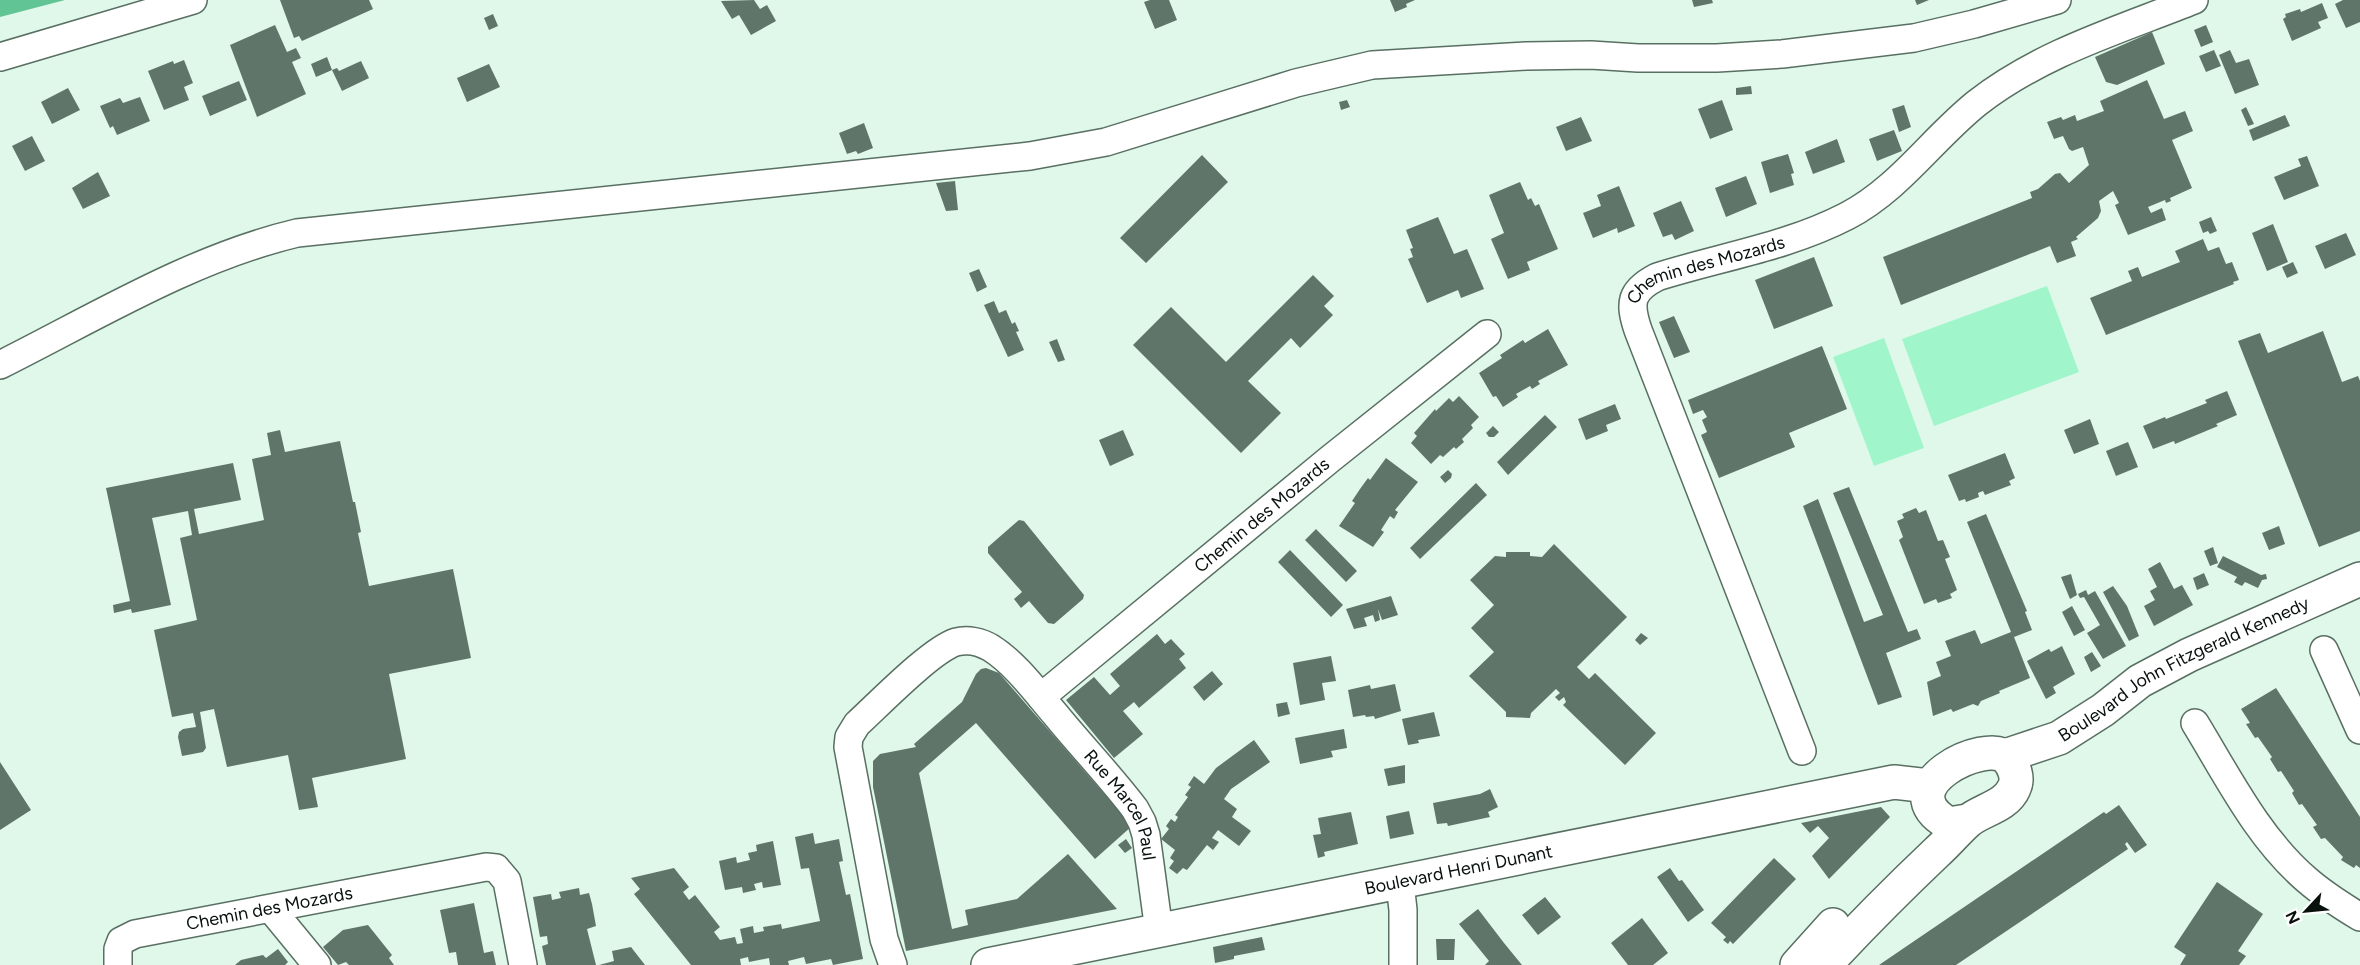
<svg xmlns="http://www.w3.org/2000/svg" width="2360" height="965" font-family="Figtree,sans-serif">
	<style>
		.green { fill: #a0f6ca }
		.water { fill: #61c495 }
		.building { fill: #5f7569 }
		.lines { fill: none; stroke-linecap: round; stroke-linejoin: round }
		.minor-casing { stroke: #586f62; stroke-width: 30 }
		.major-casing { stroke: #586f62; stroke-width: 36 }
		.minor { stroke: #fff; stroke-width: 27 }
		.major { stroke: #fff; stroke-width: 33 }
		.labels { text-anchor: middle; dominant-baseline: central; stroke-width: 4.5; stroke-linejoin: round; paint-order: stroke }
		.street-label { font-size: 18px; fill: #08110c; stroke: #fefefe }
	</style>
	<rect width="100%" height="100%" fill="#dff8ea"/>
	<path class="green" d="M2047,286L2079,372L1934,426L1902,339Z
		M1884,338L1924,448L1874,466L1833,357Z"/>
	<path class="water" d="M0,0H65L0,17Z"/>
	<path class="building" d="M280,0H369L373,9L302,41L299,36L294,38Z
		M754,0L760,9L767,5L776,21L751,35L739,15L732,19L721,1Z
		M1150,0H1169L1177,20L1155,29L1144,2Z
		M1390,0H1415L1406,4L1407,7L1395,12Z
		M1692,0H1712L1713,3L1694,7Z
		M1915,0H1929L1917,5Z
		M2343,0H2360V22L2346,28L2335,4Z
		M2322,3L2328,18L2318,22L2321,28L2292,41L2283,19L2286,17L2285,14L2300,9L2301,12Z
		M493,14L498,26L489,30L484,18Z
		M275,25L287,52L296,48L301,58L292,62L306,94L257,117L230,45Z
		M2206,25L2213,42L2201,47L2194,30Z
		M2152,32L2165,64L2117,85L2106,82L2095,57Z
		M2214,50L2221,66L2206,72L2199,56Z
		M2230,50L2236,63L2249,59L2259,85L2235,94L2219,55Z
		M327,57L332,70L337,68L339,71L361,61L369,78L342,91L332,70L316,77L311,64Z
		M184,60L193,83L184,87L189,100L164,110L148,71L173,61L174,64Z
		M489,64L500,87L467,102L457,78Z
		M2147,80L2164,119L2185,111L2193,131L2172,140L2192,188L2170,198L2171,201L2166,203L2165,200L2148,207L2151,213L2162,208L2166,220L2128,235L2115,205L2119,203L2113,191L2099,201L2101,211L2098,218L2076,237L2078,239L2071,242L2076,256L2057,263L2050,246L1901,305L1883,257L2032,198L2030,192L2038,189L2055,174L2060,173L2069,183L2089,165L2083,147L2072,151L2069,149L2063,136L2054,139L2047,122L2061,117L2063,120L2075,115L2077,121L2104,111L2100,101Z
		M239,81L247,100L210,116L202,96Z
		M1751,86L1752,94L1736,95V88Z
		M68,88L80,110L52,124L41,102Z
		M140,97L150,121L117,135L113,126L110,128L100,106L120,98L123,103Z
		M1347,100L1350,107L1341,110L1339,102Z
		M1722,100L1733,130L1710,139L1698,109Z
		M1904,105L1911,127L1899,132L1892,109Z
		M2246,107L2254,124L2248,126L2241,110Z
		M2285,115L2290,126L2253,141L2249,130Z
		M1581,117L1592,141L1566,151L1556,127Z
		M864,123L873,148L858,154L856,151L847,154L839,133Z
		M1894,130L1902,151L1877,161L1869,139Z
		M32,136L45,161L25,171L12,146Z
		M1837,139L1845,162L1813,174L1805,152Z
		M1788,154L1794,173L1791,174L1794,185L1770,193L1761,162Z
		M1202,155L1228,182L1146,263L1120,238Z
		M2307,156L2319,186L2284,200L2274,177L2301,166L2298,159Z
		M98,172L110,196L83,209L72,188Z
		M1746,176L1757,204L1726,217L1715,188Z
		M955,181L958,210L946,211L936,183Z
		M1520,182L1528,200L1531,198L1535,206L1539,204L1558,249L1527,262L1530,270L1508,279L1491,239L1504,233L1489,195Z
		M1619,186L1635,226L1618,233L1617,228L1593,238L1583,213L1601,206L1597,195Z
		M1681,201L1694,231L1675,240L1672,234L1663,237L1653,213Z
		M1438,217L1454,254L1467,249L1484,289L1461,298L1458,290L1427,303L1408,259L1413,257L1410,249L1413,248L1406,230Z
		M2211,217L2217,231L2210,234L2208,231L2203,233L2199,222Z
		M2273,224L2288,262L2267,271L2252,233Z
		M2346,233L2356,255L2325,269L2315,246Z
		M2203,239L2208,251L2219,247L2226,264L2232,262L2239,280L2233,282L2234,284L2106,335L2090,298L2132,281L2128,271L2138,267L2142,277L2180,262L2175,251Z
		M1814,257L1833,306L1774,329L1755,280Z
		M2293,262L2298,273L2287,278L2282,267Z
		M979,269L987,287L977,292L969,273Z
		M1313,275L1334,296L1324,306L1333,315L1300,348L1291,338L1248,381L1281,413L1241,453L1133,345L1171,307L1226,362Z
		M994,301L999,313L1006,310L1012,324L1015,322L1019,331L1016,332L1024,350L1008,357L984,305Z
		M1674,316L1690,352L1674,358L1659,322Z
		M1548,329L1568,365L1538,381L1540,384L1532,389L1530,386L1516,394L1518,397L1503,407L1496,396L1493,397L1479,373L1502,358L1500,355L1523,340L1525,343Z
		M2323,331L2342,382L2358,376L2360,381V531L2319,547L2238,341L2260,333L2268,353Z
		M1057,339L1065,360L1058,362L1049,342Z
		M1822,346L1847,409L1789,433L1795,447L1719,478L1701,435L1707,432L1702,420L1707,417L1703,410L1693,414L1688,400Z
		M2227,391L2237,415L2216,424L2218,426L2175,444L2174,441L2153,449L2143,426L2165,417L2166,419L2207,403L2205,400Z
		M1459,396L1479,417L1471,425L1473,428L1462,439L1464,442L1456,449L1454,447L1443,457L1440,455L1431,464L1411,443L1417,436L1414,433L1435,409L1436,411L1449,398L1453,402Z
		M1615,404L1621,419L1606,425L1608,431L1586,440L1578,419Z
		M1545,415L1557,427L1508,475L1497,462Z
		M2090,419L2099,444L2074,454L2064,430Z
		M1493,426L1499,432L1494,437H1489L1486,433Z
		M280,430L285,452L340,441L353,502H355L361,532L358,533L369,586L453,569L471,658L389,674L406,759L312,778L318,807L299,810L288,755L227,767L214,709L200,712L206,748L203,752L182,756L178,737L179,732L183,729L196,727L193,713L172,717L154,630L197,620L180,538L192,535L188,511L152,518L171,605L132,613L131,609L114,613L113,605L130,601L106,488L233,463L241,500L194,509L199,534L264,520L252,459L271,455L267,433Z
		M1123,430L1134,455L1110,466L1099,440Z
		M2128,442L2138,467L2116,476L2106,451Z
		M2005,453L2015,478L2009,481L2011,485L1985,495L1983,491L1978,493L1979,497L1966,502L1965,499L1959,501L1948,475Z
		M1386,458L1418,482L1395,510L1398,512L1394,519L1390,516L1381,530L1384,532L1373,547L1339,526L1355,503L1352,501L1360,489L1368,478L1370,480Z
		M1448,470L1452,474L1451,478L1445,483L1440,477Z
		M1476,483L1487,495L1420,559L1410,548Z
		M1849,487L1908,632L1917,629L1921,639L1886,653L1902,697L1878,705L1803,506L1818,499L1864,622L1883,615L1833,493Z
		M1916,508L1919,513L1926,510L1938,541L1943,540L1950,557L1945,559L1957,590L1950,594L1952,598L1938,603L1936,599L1924,604L1899,540L1903,537L1897,521L1904,518L1902,514Z
		M1986,514L2027,611L2025,612L2032,630L2014,637L2030,678L1999,691L2000,693L1981,701L1978,706L1973,704L1953,712L1951,709L1933,716L1927,682L1941,676L1936,662L1951,656L1945,641L1975,630L1981,644L2011,632L1967,522Z
		M1019,520L1024,521L1084,595L1083,599L1054,624L1048,623L1029,601L1021,608L1014,599L1022,592L988,553V547Z
		M2279,526L2285,544L2269,550L2262,533Z
		M1316,529L1357,571L1346,582L1305,540Z
		M1554,544L1627,617L1577,667L1589,679L1595,673L1656,733L1625,765L1563,705L1566,702L1564,697L1559,701L1555,697L1560,693L1556,689L1531,713L1530,718L1506,717V712L1469,676L1494,652L1471,628L1494,605L1470,580L1495,556L1506,557V552H1530V556L1542,557Z
		M2213,547L2218,563L2210,566L2204,551Z
		M1290,550L1343,605L1331,617L1278,562Z
		M2223,556L2261,575L2266,574L2267,579L2262,580L2258,588L2245,582L2242,586L2234,582L2237,577L2217,567Z
		M2160,562L2174,589L2182,585L2193,605L2154,626L2144,606L2155,600L2150,591L2157,587L2148,569Z
		M2204,573L2209,585L2197,590L2193,578Z
		M2071,574L2077,595L2070,599L2061,577Z
		M2113,586L2127,606L2139,636L2129,641L2103,592Z
		M2086,590L2088,595L2095,591L2126,646L2103,659L2087,633L2100,625L2084,597L2080,598L2078,594Z
		M1391,596L1398,615L1382,620L1378,609L1380,620L1375,622L1373,615L1364,618L1367,626L1354,629L1346,609Z
		M2072,606L2085,630L2074,636L2062,612Z
		M1641,633L1648,638L1640,645L1635,640Z
		M1157,634L1165,644L1171,639L1185,654L1179,659L1186,668L1139,708L1134,702L1123,711L1143,734L1114,758L1066,700L1094,677L1110,695L1120,686L1110,674Z
		M2062,646L2075,674L2053,687L2056,693L2046,699L2027,661L2049,649L2051,652Z
		M2092,652L2101,666L2091,672L2084,657Z
		M1331,656L1336,681L1322,683L1325,700L1300,705L1293,663Z
		M986,668L999,673L1132,826L1095,859L976,723L919,773L952,929L968,925L965,910L1017,899L1068,854L1117,909L906,951L873,787V761L880,754L916,747L914,744L962,702L976,674L981,669Z
		M1212,671L1223,684L1204,701L1193,687Z
		M1395,684L1401,711L1375,719L1374,716L1366,717L1365,715L1353,717L1348,690L1370,685L1371,689Z
		M2276,688L2360,817V868L2356,865L2354,868L2341,860L2343,857L2325,838L2321,839L2313,827L2317,825L2302,804L2299,805L2292,793L2294,791L2281,771L2278,772L2270,759L2272,757L2258,737L2255,738L2246,724L2250,723L2241,709Z
		M1287,702L1290,714L1278,717L1276,704Z
		M1434,712L1440,736L1418,740L1419,743L1408,745L1402,719Z
		M1344,729L1347,748L1331,751L1333,757L1300,764L1295,738Z
		M1254,740L1270,762L1231,789L1224,799L1237,809L1232,817L1251,831L1239,846L1218,830L1212,838L1219,842L1213,850L1207,845L1187,870L1183,868L1177,874L1169,868L1174,861L1170,858L1175,850L1161,839L1169,829L1166,826L1171,819L1175,822L1178,817L1175,815L1188,797L1185,795L1191,787L1188,785L1194,776L1204,784L1216,768Z
		M0,762L31,810L0,830Z
		M1405,765V783L1388,786L1384,769Z
		M1490,789L1498,807L1488,812L1490,817L1448,826L1447,823L1437,824L1433,803L1480,794Z
		M2119,805L2147,845L2135,853L2127,842L2125,844L2128,849L1956,965H1879L2104,812L2106,814Z
		M1881,807L1890,817L1829,879L1812,856L1829,838L1818,826L1810,833L1801,823Z
		M1409,811L1414,834L1390,839L1386,816Z
		M1351,812L1358,844L1324,852L1325,856L1318,858L1313,835L1321,834L1318,818Z
		M813,833L815,844L839,839L843,861L839,862L846,895L850,894L863,959L833,965L831,959L806,964L804,957L788,961L789,965H770L769,958L749,962L748,957L740,959L741,965H691L634,894L640,889L631,878L674,868L689,887L683,892L689,900L695,895L720,927L714,932L720,940L735,937L737,944L743,943L740,929L753,926L754,933L764,931L763,927L781,924L782,929L820,921L809,868L801,869L795,837Z
		M1126,839L1132,848L1125,853L1118,845Z
		M773,841L781,885L763,888L762,882L754,884L756,890L743,893L742,887L725,890L719,861L736,857L737,863L750,860L748,853L757,851L756,845Z
		M1774,858L1796,879L1733,944L1730,941L1728,944L1723,940L1726,937L1711,923Z
		M1670,868L1679,881L1682,880L1704,910L1688,922L1657,877Z
		M2217,882L2263,914L2238,951L2246,956L2239,965H2180L2186,955L2174,947Z
		M579,888L580,895L589,893L592,904L596,926L587,929L596,965H546L542,946L548,944L547,936L540,937L533,897L551,894L552,900L561,898L559,892Z
		M1545,897L1561,917L1538,935L1522,915Z
		M474,903L484,953L493,951L496,965H458L456,952L449,953L440,910Z
		M1478,909L1504,943L1522,965H1485L1489,961L1459,924Z
		M1642,918L1668,953L1653,965H1628L1611,943Z
		M368,925L392,955L389,958L394,965H349L346,962L338,965L323,947L343,930Z
		M1262,937L1265,950L1234,956V959L1215,963L1213,947Z
		M1436,939H1455L1454,960H1437Z
		M631,947L645,965H599L614,961L612,951Z
		M278,949L288,962L285,965H235L241,960L263,955L266,958Z"/>
	<g class="lines">
		<defs>
			<g id="minor">
				<path d="M0,57L193,0"/>
				<path d="M0,365C96,317 192,258 297,233L1030,156L1106,142L1296,83L1372,65L1526,56L1591,55L1638,58H1717L1782,54L1914,38L1974,24L2057,0"/>
				<path d="M2324,650L2360,730"/>
				<path id="s1" d="M1041,697L1330,459L1487,334"/>
				<path d="M2195,723C2228,777 2258,838 2307,880C2323,894 2342,906 2360,917"/>
				<path id="s2" d="M1802,751L1638,330C1629,303 1630,291 1657,277C1720,257 1787,247 1847,216C1899,189 1932,139 1977,103C2041,53 2119,30 2194,0"/>
				<path d="M1400,883L1403,910V965"/>
				<path d="M271,909L317,965"/>
				<path id="s3" d="M118,965V949L121,941L135,934L486,867L496,868L507,881L523,965"/>
				<path id="s4" d="M893,965L884,939L848,747L849,737L857,724C879,704 931,650 956,642C968,639 981,642 991,648C1015,663 1037,693 1055,714C1081,746 1110,776 1135,809L1142,822L1146,835L1159,931"/>
			</g>
			<g id="major">
				<path id="s5" d="M2005,756L2059,738L2103,710L2140,681L2189,655L2360,579"/>
				<path id="s6" d="M988,965L1894,782L1929,786"/>
				<path d="M1797,965L1833,925"/>
				<path d="M1825,965C1861,926 1899,888 1938,851C1948,842 1957,831 1967,822C1980,810 2006,807 2014,788C2019,778 2014,766 2007,758C1987,737 1884,787 1949,824L1967,821"/>
			</g>
		</defs>
		<use href="#minor" class="minor-casing"/>
		<use href="#major" class="major-casing"/>
		<use href="#minor" class="minor"/>
		<use href="#major" class="major"/>
	</g>
	<g class="labels">
		<g class="street-label">
			<text stroke="none"><textPath href="#s2" startOffset="564">Chemin des Mozards</textPath></text>
			<text stroke="none"><textPath href="#s1" startOffset="286">Chemin des Mozards</textPath></text>
			<text stroke="none"><textPath href="#s5" startOffset="200">Boulevard John Fitzgerald Kennedy</textPath></text>
			<text stroke="none"><textPath href="#s4" startOffset="620">Rue Marcel Paul</textPath></text>
			<text stroke="none"><textPath href="#s6" startOffset="480">Boulevard Henri Dunant</textPath></text>
			<text stroke="none"><textPath href="#s3" startOffset="177">Chemin des Mozards</textPath></text>
		</g>
	</g>
	<g transform="translate(2306 911) rotate(244)" stroke="#fefefe" stroke-width="4.5" paint-order="stroke">
	<path d="M0-4.5L10 22L0 15L-10 22Z" fill="#08110c"/>
	<text y="-9" font-size="16" font-weight="bold" text-anchor="middle" fill="#08110c">N</text>
	</g>
</svg>
